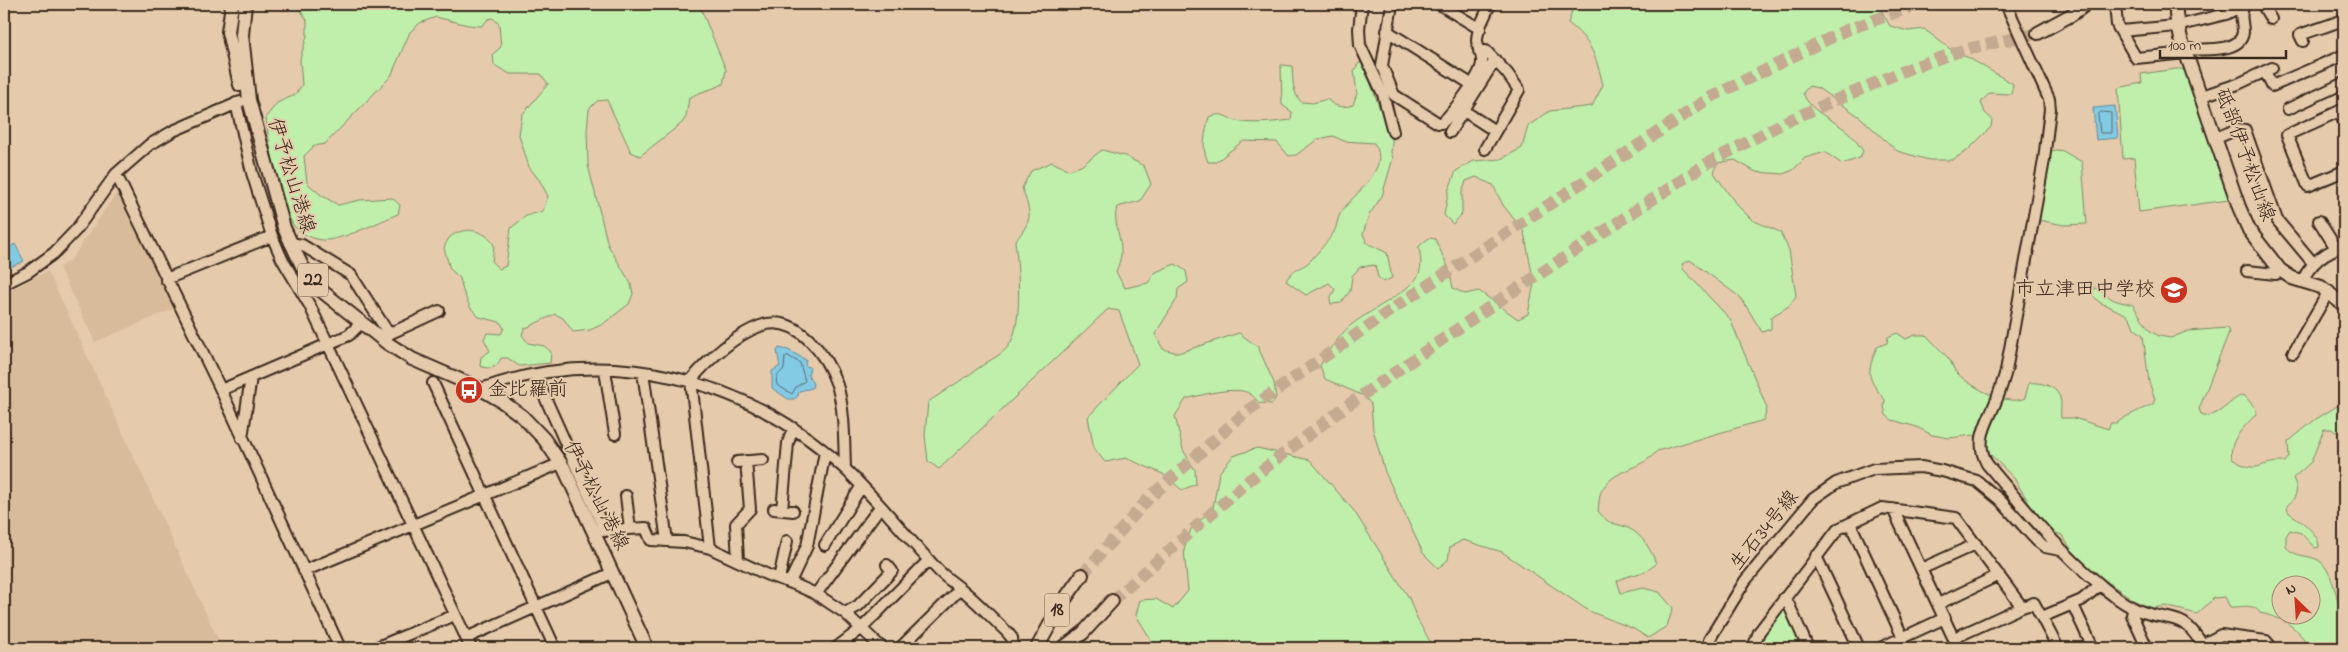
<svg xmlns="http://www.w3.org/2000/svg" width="2348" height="652" font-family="'Indie Flower','Klee One',sans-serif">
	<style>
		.built { fill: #d7bb9b }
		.green { fill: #c0eeab; stroke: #7e8c64; fill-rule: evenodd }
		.water { fill: #83cae4; stroke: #668a95 }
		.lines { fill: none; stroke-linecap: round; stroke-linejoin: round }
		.shore { stroke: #586a6d; stroke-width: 1 }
		.major-tunnel { stroke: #c3aa90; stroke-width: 12; stroke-dasharray: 12 6; stroke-linecap: butt }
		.minor-casing { stroke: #3b2a1e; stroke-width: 14 }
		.major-casing { stroke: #3b2a1e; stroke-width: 16 }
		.minor { stroke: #e5caac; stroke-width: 10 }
		.major { stroke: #e5caac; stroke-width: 12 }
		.labels { text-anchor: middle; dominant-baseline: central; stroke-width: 4; stroke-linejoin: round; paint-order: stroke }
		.shield { fill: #e5caac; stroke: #6e5a49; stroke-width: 1 }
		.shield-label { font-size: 19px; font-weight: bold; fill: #3b2a1e }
		.street-label { font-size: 20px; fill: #3b2a1e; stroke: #e5caac }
		.poi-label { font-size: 20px; fill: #3b2a1e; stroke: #e5caac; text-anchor: end }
	</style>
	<rect width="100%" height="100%" fill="#e5caac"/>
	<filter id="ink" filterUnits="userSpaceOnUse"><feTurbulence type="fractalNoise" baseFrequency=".02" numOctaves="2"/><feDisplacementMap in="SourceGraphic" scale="10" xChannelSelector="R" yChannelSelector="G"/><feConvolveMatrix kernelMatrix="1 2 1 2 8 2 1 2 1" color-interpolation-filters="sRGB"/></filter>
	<g filter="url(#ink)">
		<path class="built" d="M117,192L173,309L95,342L59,267L71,260Z
			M48,271L222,648H4V293Z"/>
		<path class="green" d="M296,4H699L726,70L723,84C710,91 702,90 689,98L686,117L682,123L640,156L631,152L607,100L597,101L589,109L587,131L588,165L608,245L631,284L633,294L629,304L603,324L590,330L573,332L563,318L555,314L524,329L522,335L528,343L544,346L551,352L550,363L519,366L508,358H501C497,368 490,370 480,366L481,357L490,351L484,339L487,333L501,334L504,328L500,322L479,317L470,307L463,291L460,278L450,269L444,248C445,245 448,239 450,237C464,226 485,229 494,245L492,262L499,269L506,266L511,228L526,216L543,211L548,196L540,181L529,167L519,135L522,115L548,84L541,74H510L494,65L493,54L501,47L499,24L493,18L488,19L482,26L468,25L436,17L420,23L410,32L391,76L325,144L314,146L304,156L307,183L321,195L338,205L360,200L392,198L400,205L398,214C378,222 342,241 322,240C313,239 302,234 295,227C281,211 268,140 266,117L277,103L295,95L302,85L300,59L307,36V20Z
			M1586,4H1882L1881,10L1890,26L1908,31L1924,29L1954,52L1969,58L2013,84L2011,94L1990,93L1981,102L1985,113L1992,119L1991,127L1967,151L1952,160H1929L1897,151L1860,117L1818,88L1809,86L1803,93C1811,114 1837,120 1851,135C1856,140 1859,146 1863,151L1860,158L1842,164L1825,152L1805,158L1793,170L1783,174L1756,172L1735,160L1717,163L1714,173L1736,204L1752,220L1780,232L1789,250L1796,296L1789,306L1771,317V329L1762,332L1741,298L1690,260L1682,264L1683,269L1730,319L1767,408L1764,420L1657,451C1643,469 1616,468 1603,488C1599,493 1599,504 1598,511C1611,527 1611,521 1628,528C1642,534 1652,551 1656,564C1641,577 1633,572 1617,581L1621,593L1643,588L1659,592L1673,608L1667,626L1648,638L1634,629L1589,611L1502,552L1463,540L1450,547L1448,560L1438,568L1423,553L1385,472L1373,429L1371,404L1364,396L1325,379L1320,366C1327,352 1338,337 1350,326C1365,313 1409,292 1418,276C1423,266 1420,256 1419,246L1429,238L1435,239L1449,269L1453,288L1465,294L1479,291L1518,319L1528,314L1534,283L1524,232L1503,205L1493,185L1476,177L1466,181L1462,193V214L1453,224L1444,215L1449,189L1456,171L1474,161L1501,159L1522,148L1528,126L1550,111L1592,106L1603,85C1596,57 1592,41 1568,23L1573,8Z
			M1359,63H1363L1380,109L1393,132L1391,153L1393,158L1382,196L1369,215L1363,234L1367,243L1387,253L1392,278L1383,282L1378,277L1375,265L1360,267L1352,276L1350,291L1341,303L1331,304L1330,299L1335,289L1329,283L1306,295L1286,281C1295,265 1301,271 1312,259C1318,252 1329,240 1334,232C1337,227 1337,220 1340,214C1352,194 1393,169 1374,143L1344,141L1333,136L1318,139L1296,155L1289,156L1277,142L1243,141L1216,162H1208C1201,147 1205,133 1209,117C1226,110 1227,121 1242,122C1258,124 1275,122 1291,120L1292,112L1282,105L1281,65L1292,66C1293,79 1292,92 1301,102L1313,103L1327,99C1335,108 1343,108 1353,105L1357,93L1354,71Z
			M2176,69H2182L2186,72L2229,200L2139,212L2134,158L2123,159L2118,88L2142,83L2141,74Z
			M1102,150L1125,156L1144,166L1151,184L1140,201L1117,207C1112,222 1122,237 1121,253C1121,259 1118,266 1116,272L1125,288L1148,283L1156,272L1175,264L1186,271L1188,282L1178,289L1177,299L1155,334L1163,349L1178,353L1239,333L1258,347L1274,383L1276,397L1272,404L1259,403C1256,400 1254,396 1250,394C1238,385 1200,395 1186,399L1175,416L1183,450L1195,470L1196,484L1182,490L1163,474L1126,458L1105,462L1094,448L1088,417L1138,364L1119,311L1108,309L939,469L928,461L925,435L928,402C946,390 965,378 983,365C990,360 999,356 1005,350C1025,332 1018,266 1015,241C1034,219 1031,214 1022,188L1031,171L1052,162L1069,170L1081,166Z
			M2057,150L2063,151L2082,162L2087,224L2064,225L2038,220L2049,151Z
			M2094,288C2102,289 2105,295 2112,299C2118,302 2126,303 2133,305L2150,331L2159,336L2171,338L2188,331L2227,328L2229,332L2199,409L2201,414C2219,421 2229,398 2244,395L2256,409V414C2244,428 2228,440 2232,459C2260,476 2257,461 2285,462L2289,457L2288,442L2316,419L2339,405L2344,409V430L2335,432L2332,429H2324L2311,462L2293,478C2299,491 2297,496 2287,506L2288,512C2299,520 2319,532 2319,547L2315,548L2301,533L2290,530L2286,536V547C2296,558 2306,554 2318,560C2336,569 2344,630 2344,648H2311C2294,626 2287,619 2260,613C2253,602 2241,608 2230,607L2225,597L2214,598L2197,614L2165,606L2153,608L2137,602L2093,572L2071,549L2062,535L2053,532L2038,518L2014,478L1990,454L1985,442L1973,435L1949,438L1932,435L1917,427L1892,420L1886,415L1884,406L1885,400C1867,378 1866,374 1877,347L1887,343L1888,337L1897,333L1906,339L1915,335H1926C1933,343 1941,350 1948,358C1952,362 1953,370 1958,374C1971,387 2008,407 2025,398L2029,383C2040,382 2055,385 2060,397C2062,403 2060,412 2061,418H2074L2108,429L2111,423H2117C2121,418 2145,408 2153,404L2155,399L2149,382L2143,335L2134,328L2131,320L2125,314L2099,302L2092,294ZM2280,584H2310V614H2280Z
			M1257,448L1310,460L1354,511L1409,598L1417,619L1434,648H1151L1150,638L1136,615L1140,600L1156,599L1173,609L1188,591L1184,550L1191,529L1213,508L1219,473L1233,456Z
			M1782,607L1788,608L1805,648H1755L1760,635Z"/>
		<path class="water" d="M2115,106L2118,138L2096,140L2093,108Z
			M15,244L24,261L4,270V251Z
			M779,348L788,350L806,360L805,365L810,368L808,375L813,384L812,388L799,391L798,396L794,399H788L772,388V371L780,366L777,351Z"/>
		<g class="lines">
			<path class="shore" d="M2101,112L2111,113V133H2100L2098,115Z
				M788,356L800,363L805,381L796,387L792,394L777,385C775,376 778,375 784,369L785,357Z"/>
			<path class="major-tunnel" d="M1082,575L1149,498L1247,411L1401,303L1711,97L1844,31L1919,4
				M1112,601L1248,481L1345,407L1479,314L1706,164L1787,121L1908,69L1963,50L2038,33"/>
			<defs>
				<path id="minor" d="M1362,4L1359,29L1360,45L1383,94L1393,132
					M1392,4L1382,66L1394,95L1438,123H1442C1452,113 1482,76 1482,62C1483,55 1477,48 1477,40C1477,28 1486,15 1490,4
					M1439,4L1480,29
					M2006,4L2049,99L2050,109L2044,160L2006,371C2003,381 2000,392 1996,401C1987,424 1974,440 1987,464C2022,505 2055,548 2097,582C2108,592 2121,602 2135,609C2169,624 2182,608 2204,648
					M2115,4L2117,25L2136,58L2186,53
					M2262,4L2271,19
					M1387,31L1471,84
					M2121,31L2177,26L2226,14L2245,4
					M2303,41L2300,35C2315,29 2330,26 2344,19
					M2184,49C2200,49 2241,54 2243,32C2243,21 2239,18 2244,5
					M1479,51H1486L1507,73L1519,90L1485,149
					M2265,71L2272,86L2344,55
					M2202,96L2238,84L2272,68
					M236,103L252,173L272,236L282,259L310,306L328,344L471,648
					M2288,109L2344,83
					M2344,109L2287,135L2308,186L2344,171
					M1464,111L1495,131
					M2339,111L2344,122
					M1450,132L1495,60
					M2216,138L2238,129L2245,130L2277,220L2313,263
					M116,174L221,390L340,648
					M2319,221L2336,248
					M290,243L302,245L351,275L389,334L384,341
					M2247,271L2276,274L2280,270
					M166,279L272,236
					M2302,281C2311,263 2325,251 2344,246
					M4,284L28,272L54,253L76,230L116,174L149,145L173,131L240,102
					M389,334L439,311
					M2293,353L2329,291
					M605,370L615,434
					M643,372L667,541
					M535,375L605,531
					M433,383L555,648
					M481,389C609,343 746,378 844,468C878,500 907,538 939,571C947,579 957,585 966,593C980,605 993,619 1007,632L1012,638L1013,648
					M221,390L349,335L361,323
					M242,438L251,377
					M737,462L763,460
					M626,496L630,529
					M774,509L793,511
					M1893,509L1958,648
					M782,510L788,443L793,428
					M1850,523L1903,638
					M593,531L646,528L651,540L684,542L710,548L768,575L794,584L816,594L845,613L882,648
					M825,545L861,487
					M710,548L691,380C708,360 735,335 760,326C797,312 827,356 837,385C845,411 844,442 845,469
					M1816,556L1859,648
					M738,560L736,524L750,509L746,461
					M1921,569L1976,544
					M304,571L561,463
					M779,579L787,541
					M790,582L807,546L825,452
					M816,594L880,507
					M1784,598L1789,605L1808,648
					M1938,604L1999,575
					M2073,605L2093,648
					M2134,608L2132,615L2147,648
					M845,613L858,606L892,571L887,565
					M2042,617L2082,600L2100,585
					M466,638L612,573
					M1954,638L2022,607
					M2202,645L2221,635L2266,641L2272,648
					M375,648L455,615
					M836,648L862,628L929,560
					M900,648L960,589
					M1708,648L1709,640L1745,581L1813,499L1836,483L1874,469L1921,467L1942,471L1977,481L2000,500L2037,541L2045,547L2060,550
					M1753,648L1759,632L1838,529L1882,508L1956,518L2022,607L2034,603L2058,648
					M1880,648L1945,618"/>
				<path id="major" d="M232,4L228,32L240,85
					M245,4L242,35L249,100L284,228L302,266L323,292L387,343L412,359L481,389L500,400L522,416L544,439L564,468L647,648
					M2176,4V15L2181,39L2239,207L2249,230L2280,270L2292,278L2321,287L2344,305
					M2038,33L2071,15L2086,4
					M1037,648L1060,606L1082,575
					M1063,648L1083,633L1112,601"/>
			</defs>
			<use href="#minor" class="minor-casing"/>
			<use href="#major" class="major-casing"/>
			<use href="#minor" class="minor"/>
			<use href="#major" class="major"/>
		</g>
	</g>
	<defs>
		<symbol id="school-disc" viewBox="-11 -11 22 22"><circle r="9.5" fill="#c8321e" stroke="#e5caac"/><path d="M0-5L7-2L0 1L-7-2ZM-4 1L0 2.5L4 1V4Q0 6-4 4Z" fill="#fff"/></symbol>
		<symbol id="bus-disc" viewBox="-11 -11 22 22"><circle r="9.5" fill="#c8321e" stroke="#e5caac"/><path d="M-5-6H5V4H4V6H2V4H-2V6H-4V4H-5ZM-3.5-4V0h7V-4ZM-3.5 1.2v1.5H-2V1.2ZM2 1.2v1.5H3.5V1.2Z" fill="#fff"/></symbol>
	</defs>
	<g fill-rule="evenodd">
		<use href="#school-disc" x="2158" y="274" width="32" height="32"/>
		<use href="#bus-disc" x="453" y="374" width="32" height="32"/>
	</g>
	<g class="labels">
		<g class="shield">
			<rect x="298" y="263.5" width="30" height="33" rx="4"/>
			<rect x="1044.5" y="593.5" width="25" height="33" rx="4"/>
		</g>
		<g class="shield-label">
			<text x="313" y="280">22</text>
			<text x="1057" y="610">18</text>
		</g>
		<g class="street-label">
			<text transform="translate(2244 155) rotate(70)">砥部伊予松山線</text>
			<text transform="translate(290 176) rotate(73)">伊予松山港線</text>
			<text transform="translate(595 496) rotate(63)">伊予松山港線</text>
			<text transform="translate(1765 531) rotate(-51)">生石34号線</text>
		</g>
		<g class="poi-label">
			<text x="2155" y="290">市立津田中学校</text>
			<text x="488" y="390" text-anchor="start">金比羅前</text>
		</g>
	</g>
	<rect width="2348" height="652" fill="none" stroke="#e5caac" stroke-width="20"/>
	<rect x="10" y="10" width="2328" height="632" fill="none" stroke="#3b2a1e" stroke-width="2" filter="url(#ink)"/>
	<g transform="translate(2296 600) rotate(335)"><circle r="24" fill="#e5caac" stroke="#a18a73"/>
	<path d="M0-4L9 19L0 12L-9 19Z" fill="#c8321e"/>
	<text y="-8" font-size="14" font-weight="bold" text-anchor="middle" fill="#3b2a1e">N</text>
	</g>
	<path d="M2160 50v8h126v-8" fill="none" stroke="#3b2a1e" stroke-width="2.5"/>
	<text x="2168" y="50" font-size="15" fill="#3b2a1e" stroke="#e5caac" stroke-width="4" paint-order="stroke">100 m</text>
</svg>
